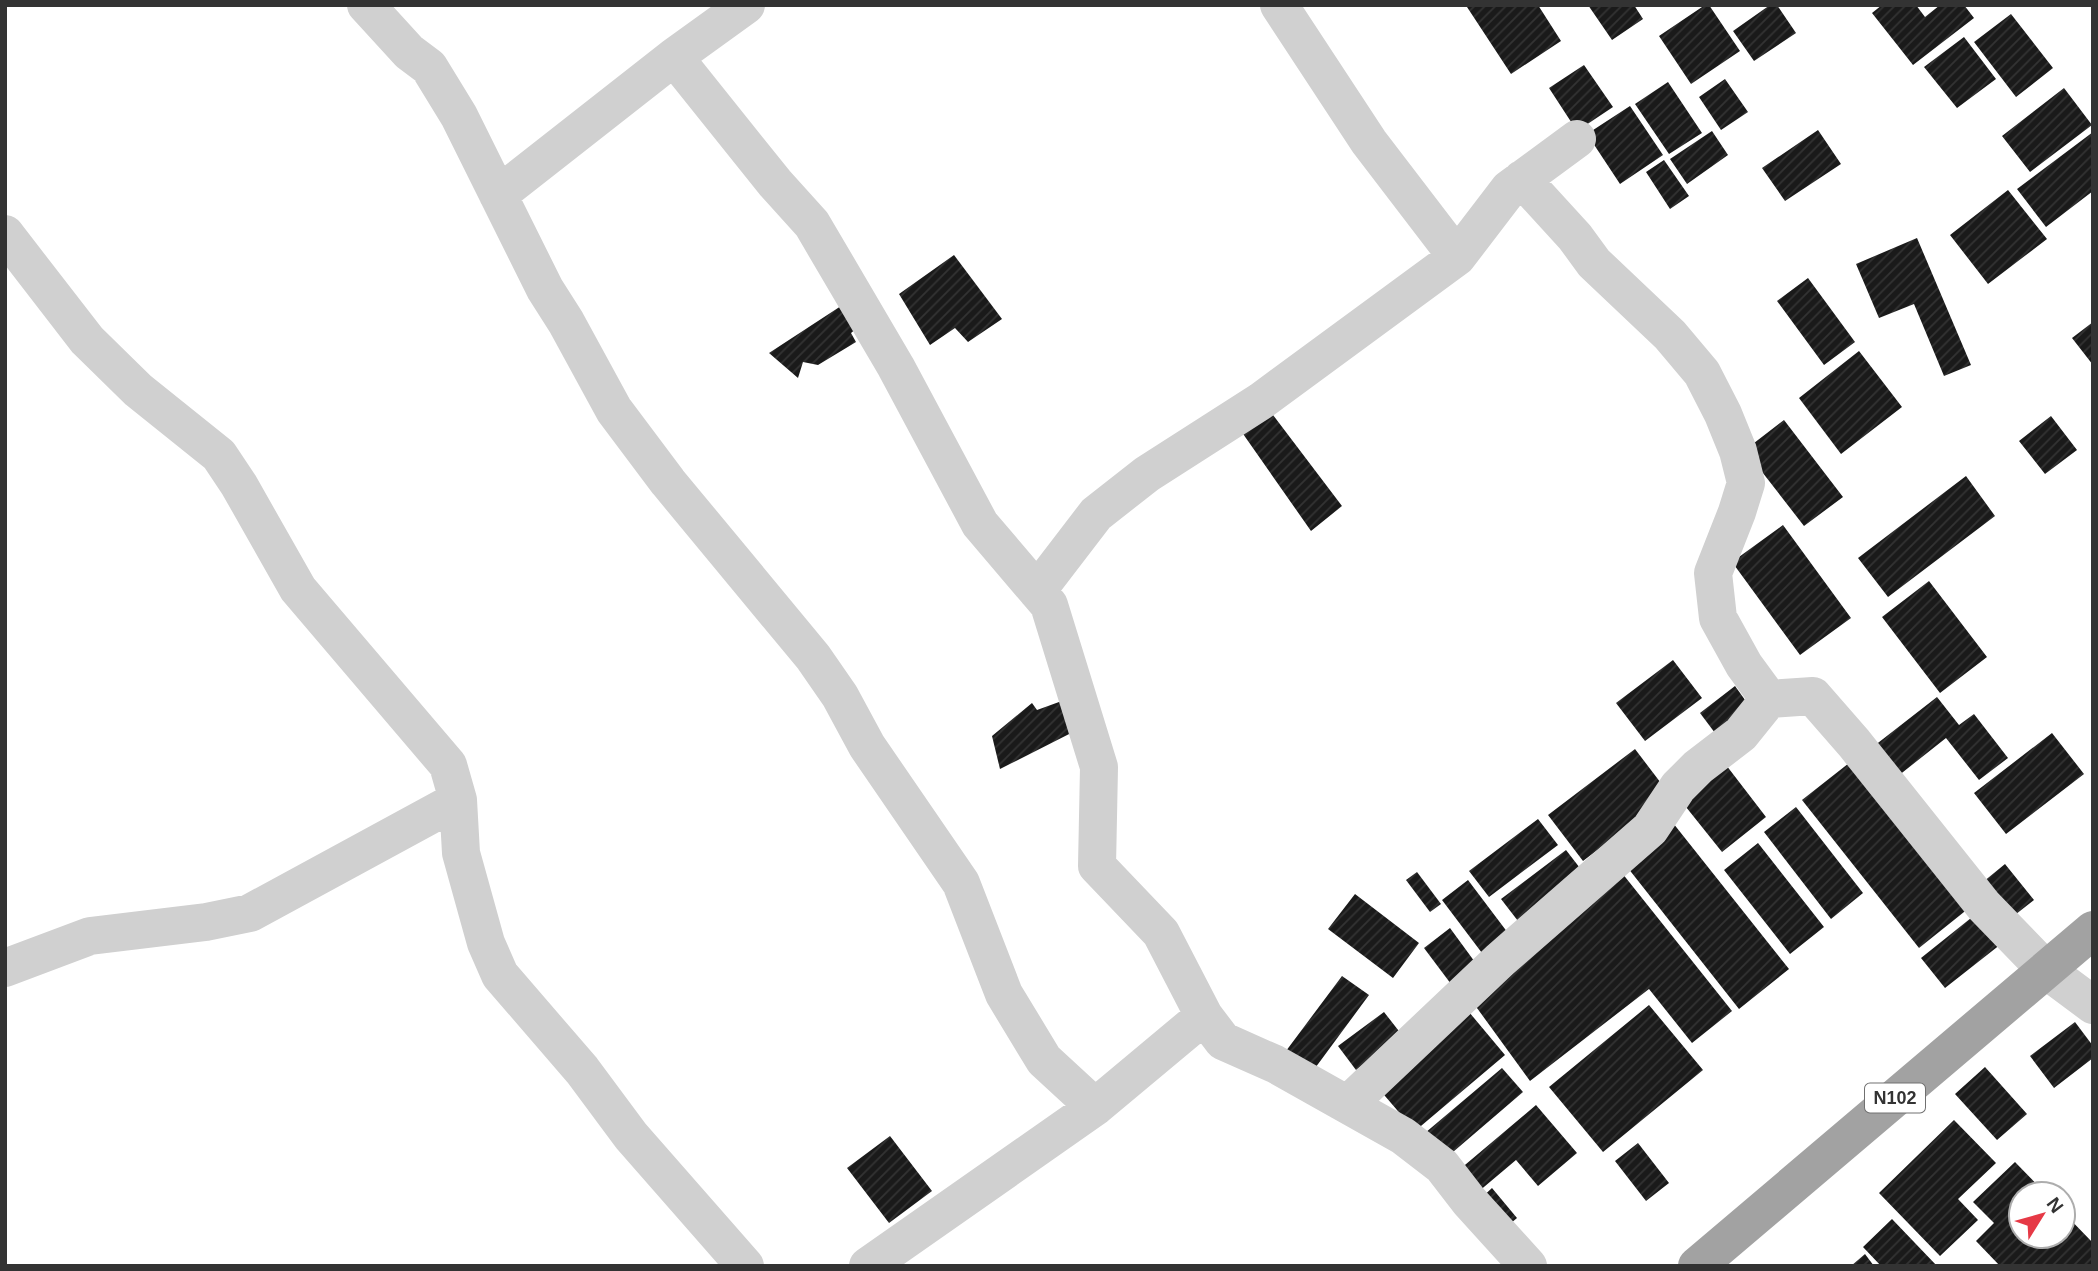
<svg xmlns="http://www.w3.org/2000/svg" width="2098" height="1271" font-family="Arial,sans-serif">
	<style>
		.building { fill: url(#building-hatch) }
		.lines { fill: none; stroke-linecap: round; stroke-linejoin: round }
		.minor { stroke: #d0d0d0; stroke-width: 38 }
		.trunk { stroke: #a2a2a2; stroke-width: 38 }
		.labels { text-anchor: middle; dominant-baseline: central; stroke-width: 7; stroke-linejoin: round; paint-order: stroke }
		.shield { fill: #fff; stroke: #707070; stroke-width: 2 }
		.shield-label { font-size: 18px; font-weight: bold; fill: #333 }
	</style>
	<defs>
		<pattern id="building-hatch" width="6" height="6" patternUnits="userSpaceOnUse" patternTransform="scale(1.75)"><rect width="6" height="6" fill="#1a1a1a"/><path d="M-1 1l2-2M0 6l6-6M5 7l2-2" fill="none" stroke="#333"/></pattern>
	</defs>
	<rect width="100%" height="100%" fill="#fff"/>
	<path class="building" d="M1470,5H1538L1561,41L1511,74L1467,7Z
		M1588,5H1634L1643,19L1612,40Z
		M1705,5H1709L1740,51L1691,84L1659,36Z
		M1770,5H1777L1796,33L1754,61L1733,31Z
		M1882,5H1916L1925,17L1940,5H1964L1974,18L1913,65L1872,13Z
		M2011,14L2053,68L2016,97L1974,42Z
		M1964,37L1996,79L1957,108L1924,67Z
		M1584,65L1613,107L1577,131L1549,88Z
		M1725,79L1748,112L1721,130L1699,97Z
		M1668,82L1702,133L1669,154L1635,104Z
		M2064,88L2092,125L2030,172L2002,136Z
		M1630,106L1663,155L1620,184L1587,134Z
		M1818,130L1841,164L1785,201L1762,168Z
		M1712,131L1728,155L1687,184L1670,159Z
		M2093,132V191L2046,227L2017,189Z
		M1664,160L1689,196L1670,209L1646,172Z
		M2008,190L2047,239L1988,284L1950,235Z
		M1917,238L1971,365L1944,376L1914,304L1879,318L1856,264Z
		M954,255L1002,319L968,342L955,328L930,345L899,294Z
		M1808,278L1855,342L1824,365L1777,301Z
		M841,306L857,328L851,333L856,342L818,365L803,362L798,378L769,353Z
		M2093,322V365L2072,338Z
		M1859,351L1902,407L1841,454L1799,398Z
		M1267,407L1342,506L1311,531L1241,431Z
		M2051,416L2077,450L2045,474L2019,441Z
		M1784,420L1843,497L1804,526L1745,450Z
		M1966,476L1995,516L1888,597L1858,558Z
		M1783,525L1851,618L1800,655L1732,562Z
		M1929,581L1987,657L1940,693L1882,617Z
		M1673,660L1702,698L1645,741L1616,703Z
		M1735,686L1753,711L1718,737L1700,713Z
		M1937,697L1959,725L1974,714L2008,758L1979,780L1946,738L1898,776L1874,746Z
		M1070,698L1079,729L1000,769L992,736L1032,703L1037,710Z
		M2052,733L2084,774L2006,834L1974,793Z
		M1635,749L1670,795L1583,861L1548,815Z
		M1858,756L1974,904L1919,948L1802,800Z
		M1723,761L1766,817L1722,852L1678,797Z
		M1796,807L1863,893L1831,919L1764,832Z
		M1538,819L1558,845L1489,897L1469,871Z
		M1673,823L1789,969L1739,1009L1624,863Z
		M1758,843L1824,927L1790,954L1724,870Z
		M1566,850L1583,872L1518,921L1501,899Z
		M2005,864L2034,900L2011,918L1983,882Z
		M1618,868L1732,1011L1692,1043L1649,989L1530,1081L1469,997Z
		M1417,872L1441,904L1430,912L1406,880Z
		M1468,880L1511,937L1485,957L1442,900Z
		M1355,894L1419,943L1393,978L1328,929Z
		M1976,914L2001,944L1945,988L1921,958Z
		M1450,928L1480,969L1454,988L1424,948Z
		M1342,976L1369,995L1310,1075L1283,1055Z
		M1649,1005L1703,1070L1603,1152L1549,1087Z
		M1384,1012L1402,1035L1356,1070L1338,1046Z
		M1469,1012L1505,1055L1415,1131L1379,1089Z
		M2075,1022L2093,1046V1058L2054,1088L2030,1056Z
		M1985,1067L2027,1114L1997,1140L1955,1094Z
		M1502,1068L1523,1092L1446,1158L1425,1133Z
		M1536,1105L1577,1153L1538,1186L1516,1160L1478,1192L1459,1170Z
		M1954,1120L1996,1163L1958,1199L1978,1220L1940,1256L1879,1193Z
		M890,1136L932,1191L889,1223L847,1168Z
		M1638,1143L1669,1183L1646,1201L1615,1161Z
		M2015,1162L2046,1194H2021V1236H2063V1212L2093,1243V1266H2000L1976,1241L1994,1223L1973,1202Z
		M1492,1188L1517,1218L1504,1229L1479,1200Z
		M1892,1219L1937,1266H1881L1863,1247Z
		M1865,1254L1874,1266H1851Z"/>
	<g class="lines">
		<path class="minor" d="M366,5L409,52L429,67L459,116L545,289L566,322L614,410L668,482L813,657L840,696L867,746L961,883L1004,994L1044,1060L1095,1107
			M1279,5L1369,142L1457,257
			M674,57L775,183L812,224L896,367L980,524L1049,605L1099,767L1097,866L1161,933L1204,1016L1223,1041L1275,1064L1403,1136L1442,1166L1469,1201L1528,1266
			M498,195L674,57L746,5
			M5,234L87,340L138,390L219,455L239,485L298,589L448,765L458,800L461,853L486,943L500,975L582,1070L631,1136L745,1266
			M1037,591L1096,514L1147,474L1261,401L1457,257L1509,189L1577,139
			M1769,699L1813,696L1854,743L1984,906L2046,970L2093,1005
			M5,968L90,936L206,922L250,913L458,800
			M1348,1104L1500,960L1650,829L1678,787L1698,767L1741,734L1769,699L1744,665L1718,618L1713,573L1737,512L1746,483L1738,451L1723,414L1702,373L1670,335L1594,263L1575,237L1522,179
			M868,1266L1095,1107L1204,1016"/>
		<path class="trunk" d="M1697,1266L2093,930"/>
	</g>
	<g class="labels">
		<rect class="shield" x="1865" y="1083.5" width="60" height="29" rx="5"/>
		<g class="shield-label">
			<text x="1895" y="1098">N102</text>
		</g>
	</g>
	<rect width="2098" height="1271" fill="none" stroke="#333333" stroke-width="14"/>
	<g transform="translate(2042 1215) rotate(53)"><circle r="33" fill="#ffffff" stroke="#adadad" stroke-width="2"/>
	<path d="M0-5L12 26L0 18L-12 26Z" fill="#e63946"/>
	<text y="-10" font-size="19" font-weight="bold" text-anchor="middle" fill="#333333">N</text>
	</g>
</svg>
